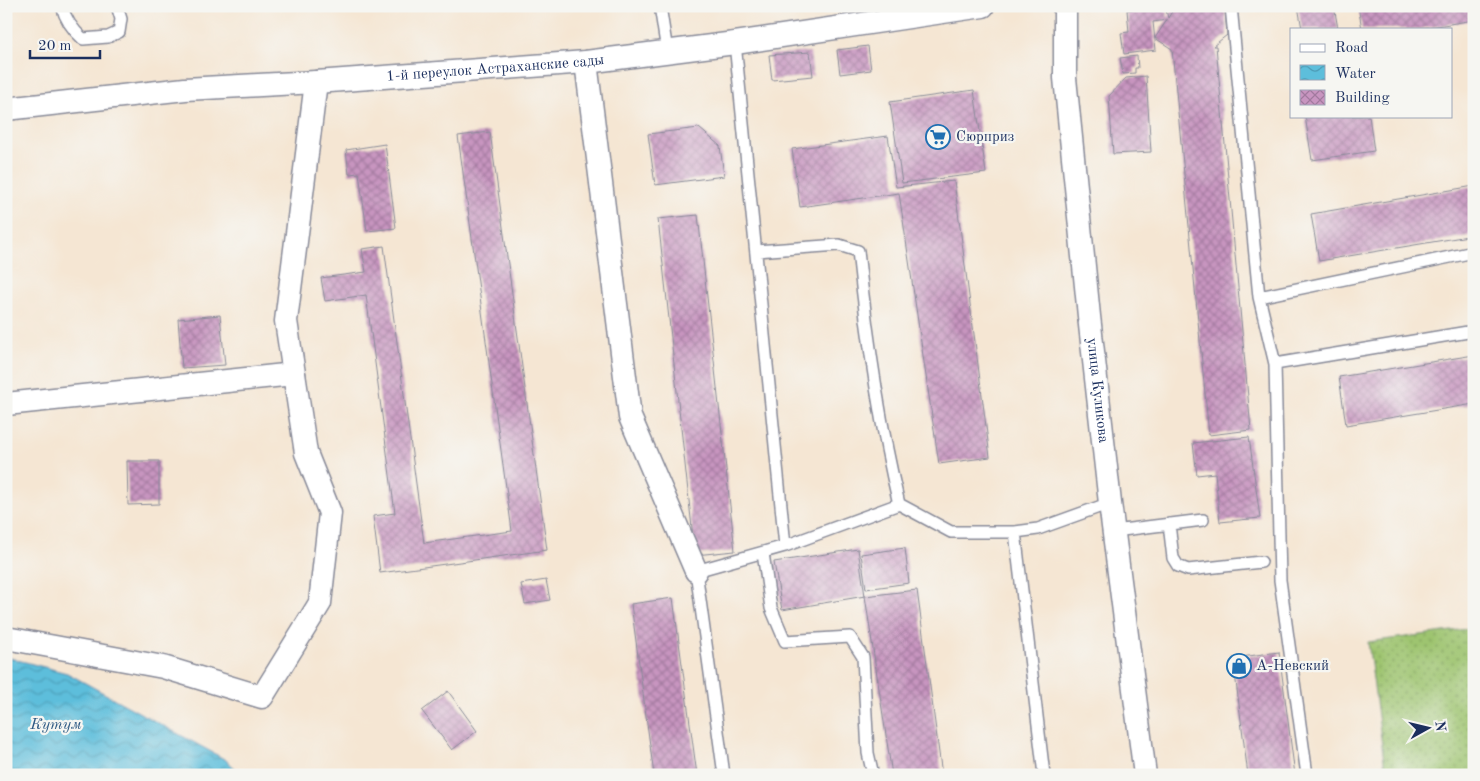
<svg xmlns="http://www.w3.org/2000/svg" width="1480" height="781" font-family="'Old Standard TT',serif">
	<style>
		.grass { fill: url(#grass-dots); stroke: #5c7a66 }
		.water { fill: url(#water-waves); stroke: #3c769c }
		.building { fill: url(#building-cross-hatch) }
		.lines { fill: none; stroke-linecap: round; stroke-linejoin: round }
		.service-casing { stroke: #888a98; stroke-width: 14 }
		.minor-casing { stroke: #888a98; stroke-width: 25 }
		.service { stroke: #fff; stroke-width: 11 }
		.minor { stroke: #fff; stroke-width: 22 }
		.labels { text-anchor: middle; dominant-baseline: central; stroke-width: 4.5; stroke-linejoin: round; paint-order: stroke }
		.street-label { font-size: 15px; fill: #1b2f5e; stroke: #f6f6f2 }
		.poi-label { font-size: 15px; fill: #1b2f5e; stroke: #f6f6f2; text-anchor: start }
		.water-label { font-size: 16px; font-style: italic; fill: #2f5a84; stroke: #f6f6f2 }
	</style>
	<defs>
		<pattern id="grass-dots" width="8" height="8" patternUnits="userSpaceOnUse" patternTransform="scale(1.25)"><rect width="8" height="8" fill="#9ec46f"/><path d="M2 2h.1M6 6h.1" fill="none" stroke="#80a05e" stroke-width="1.8" stroke-linecap="round"/></pattern>
		<pattern id="water-waves" width="16" height="10" patternUnits="userSpaceOnUse" patternTransform="scale(1.25)"><rect width="16" height="10" fill="#5dbedb"/><path d="M0 5q4-4 8 0t8 0" fill="none" stroke="#4c9bb5"/></pattern>
		<pattern id="building-cross-hatch" width="8" height="8" patternUnits="userSpaceOnUse" patternTransform="scale(1.25)"><rect width="8" height="8" fill="#c895c0"/><path d="M0 0l8 8M0 8l8-8" fill="none" stroke="#a27a9f"/></pattern>
	</defs>
	<rect width="100%" height="100%" fill="#f6f6f2"/>
	<filter id="ink" filterUnits="userSpaceOnUse"><feTurbulence type="fractalNoise" baseFrequency=".02" numOctaves="2"/><feDisplacementMap in="SourceGraphic" scale="10" xChannelSelector="R" yChannelSelector="G"/><feConvolveMatrix kernelMatrix="1 2 1 2 8 2 1 2 1" color-interpolation-filters="sRGB"/></filter>
	<filter id="wash" filterUnits="userSpaceOnUse"><feTurbulence type="fractalNoise" baseFrequency=".0096" numOctaves="4" result="noise"/><feDisplacementMap in="SourceGraphic" scale="20" xChannelSelector="R" yChannelSelector="G"/><feGaussianBlur stdDeviation="1.12" result="paint"/><feColorMatrix in="noise" values="0 0 0 0 0 0 0 0 0 0 0 0 0 0 0 0 0 1.4 0 .05"/><feComposite in="paint" operator="in"/></filter>
	<g filter="url(#wash)">
		<rect width="100%" height="100%" fill="#f5e6d3"/>
		<path class="grass" d="M1474,628V775H1386L1368,642Z"/>
		<path class="water" d="M6,657L67,673L226,760L242,775H6Z"/>
		<g id="blocks">
			<path class="building" d="M1165,6L1168,18L1173,10L1225,7L1227,35L1213,46H1216L1251,430L1209,435L1172,49L1155,38L1167,20L1153,22L1156,50L1124,54L1121,33L1129,32L1127,10Z
				M1298,6H1334L1338,29H1302Z
				M1358,6H1474V20L1419,29H1362Z
				M868,46L871,70L840,74L837,50Z
				M810,52L813,76L772,80L769,55Z
				M1137,56L1138,68H1135V73L1123,74L1120,58Z
				M1146,76L1151,152L1113,154L1109,96L1126,78Z
				M974,90L986,173L902,183L890,102Z
				M1305,116H1369L1374,151L1312,160Z
				M699,128L720,146L724,176L655,185L648,134Z
				M490,132L547,550L380,573L373,516L395,513L366,295L325,301L321,278L366,272L362,249L384,246L424,543L512,531L458,136Z
				M888,136L896,187L954,181L990,457L939,464L899,193L800,207L792,149Z
				M385,144L396,228L367,231L359,173L349,174L346,150Z
				M1474,186V235L1319,261L1311,214Z
				M698,215L735,551L695,555L658,219Z
				M220,315L225,365L182,368L178,319Z
				M1474,355V404L1346,425L1339,377Z
				M1249,437L1260,518L1220,522L1215,473L1197,475L1193,443Z
				M127,461H159V504L128,505Z
				M905,548L909,583L866,589L861,554Z
				M858,549L865,596L782,610L774,562Z
				M546,580L550,600L525,604L521,584Z
				M917,590L942,775H892L865,596Z
				M673,598L697,775H654L631,604Z
				M1279,652L1295,775H1248L1233,658Z
				M448,691L477,731L452,750L422,711Z"/>
		</g>
	</g>
	<g filter="url(#ink)">
		<use href="#blocks" fill-opacity="0" stroke="#888a98" stroke-width="1"/>
		<g class="lines">
			<defs>
				<path id="service" d="M62,6C65,19 73,30 83,39L108,37L119,32L121,19L117,6
					M660,6L667,51
					M1231,6L1259,297L1275,364L1280,580L1307,775
					M756,251L839,245L858,251C867,336 879,421 899,504L951,532H1015L1038,529L1110,503
					M1259,297L1474,252
					M1275,364L1474,331
					M1169,524L1173,558L1178,566L1188,570L1261,562
					M1114,531L1203,520
					M1015,532L1044,775
					M785,546L899,504
					M763,553L771,608L785,641L850,637L863,657L868,753L873,775
					M724,775L696,571L785,546L735,43"/>
				<g id="minor">
					<path id="s1" d="M1065,6V78L1089,316L1110,503L1145,775"/>
					<path d="M586,62L630,417L696,571"/>
					<path id="s2" d="M6,109L185,89L316,82L586,62L735,43L983,6"/>
					<path d="M6,404L294,374"/>
					<path d="M6,638L163,667L262,697L320,603L330,513L306,453L286,321L316,82"/>
				</g>
			</defs>
			<use href="#service" class="service-casing"/>
			<use href="#minor" class="minor-casing"/>
			<use href="#service" class="service"/>
			<use href="#minor" class="minor"/>
		</g>
	</g>
	<defs>
		<symbol id="supermarket-ring" viewBox="-11 -11 22 22"><circle r="9.5" fill="#f6f6f2" stroke="#1f6fb2" stroke-width="1.5"/><path d="M-6-5.5h2.5l.6 2H6L4.5 2H-2.5L-4.4-4H-6ZM-1.5 3.2a1.3 1.3 0 1 0 .1 0ZM3 3.2a1.3 1.3 0 1 0 .1 0Z" fill="#1f6fb2"/></symbol>
		<symbol id="shop-ring" viewBox="-11 -11 22 22"><circle r="9.5" fill="#f6f6f2" stroke="#1f6fb2" stroke-width="1.5"/><path d="M-5-2.5h2.3a2.7 3.5 0 0 1 5.4 0H5L5.5 6h-11ZM-1.5-2.5h3a1.5 2.3 0 0 0-3 0Z" fill="#1f6fb2"/></symbol>
	</defs>
	<g fill-rule="evenodd">
		<use href="#supermarket-ring" x="924" y="123" width="28" height="28"/>
		<use href="#shop-ring" x="1225" y="652" width="28" height="28"/>
	</g>
	<g class="labels">
		<g class="street-label">
			<text stroke="none"><textPath href="#s2" startOffset="491">1-й переулок Астраханские сады</textPath></text>
			<text stroke="none"><textPath href="#s1" startOffset="386">улица Куликова</textPath></text>
		</g>
		<g class="poi-label">
			<text x="956" y="137">Сюрприз</text>
			<text x="1256" y="666">А-Невский</text>
		</g>
		<g class="water-label">
			<text x="56" y="725">Кутум</text>
		</g>
	</g>
	<rect width="1480" height="781" fill="none" stroke="#f6f6f2" stroke-width="25"/>
	<rect x="1290" y="28" width="162" height="90" fill="#f6f6f2" stroke="#9ea6b7"/>
	<rect x="1300" y="44" width="25" height="8" fill="#ffffff" stroke="#9ea6b7"/>
	<text x="1335" y="52" font-size="15" fill="#1b2f5e">Road</text>
	<rect x="1300" y="65" width="25" height="15" fill="url(#water-waves)" stroke="#9ea6b7"/>
	<text x="1335" y="78" font-size="15" fill="#1b2f5e">Water</text>
	<rect x="1300" y="90" width="25" height="15" fill="url(#building-cross-hatch)" stroke="#9ea6b7"/>
	<text x="1335" y="102" font-size="15" fill="#1b2f5e">Building</text>
	<g transform="translate(1428 728) rotate(82)" stroke="#f6f6f2" stroke-width="4" paint-order="stroke">
	<path d="M0-4L9 19L0 12L-9 19Z" fill="#1b2f5e"/>
	<text y="-8" font-size="14" font-weight="bold" text-anchor="middle" fill="#1b2f5e">N</text>
	</g>
	<path d="M30 50v8h70v-8" fill="none" stroke="#1b2f5e" stroke-width="2.5"/>
	<text x="38" y="50" font-size="15" fill="#1b2f5e" stroke="#f6f6f2" stroke-width="4" paint-order="stroke">20 m</text>
</svg>
